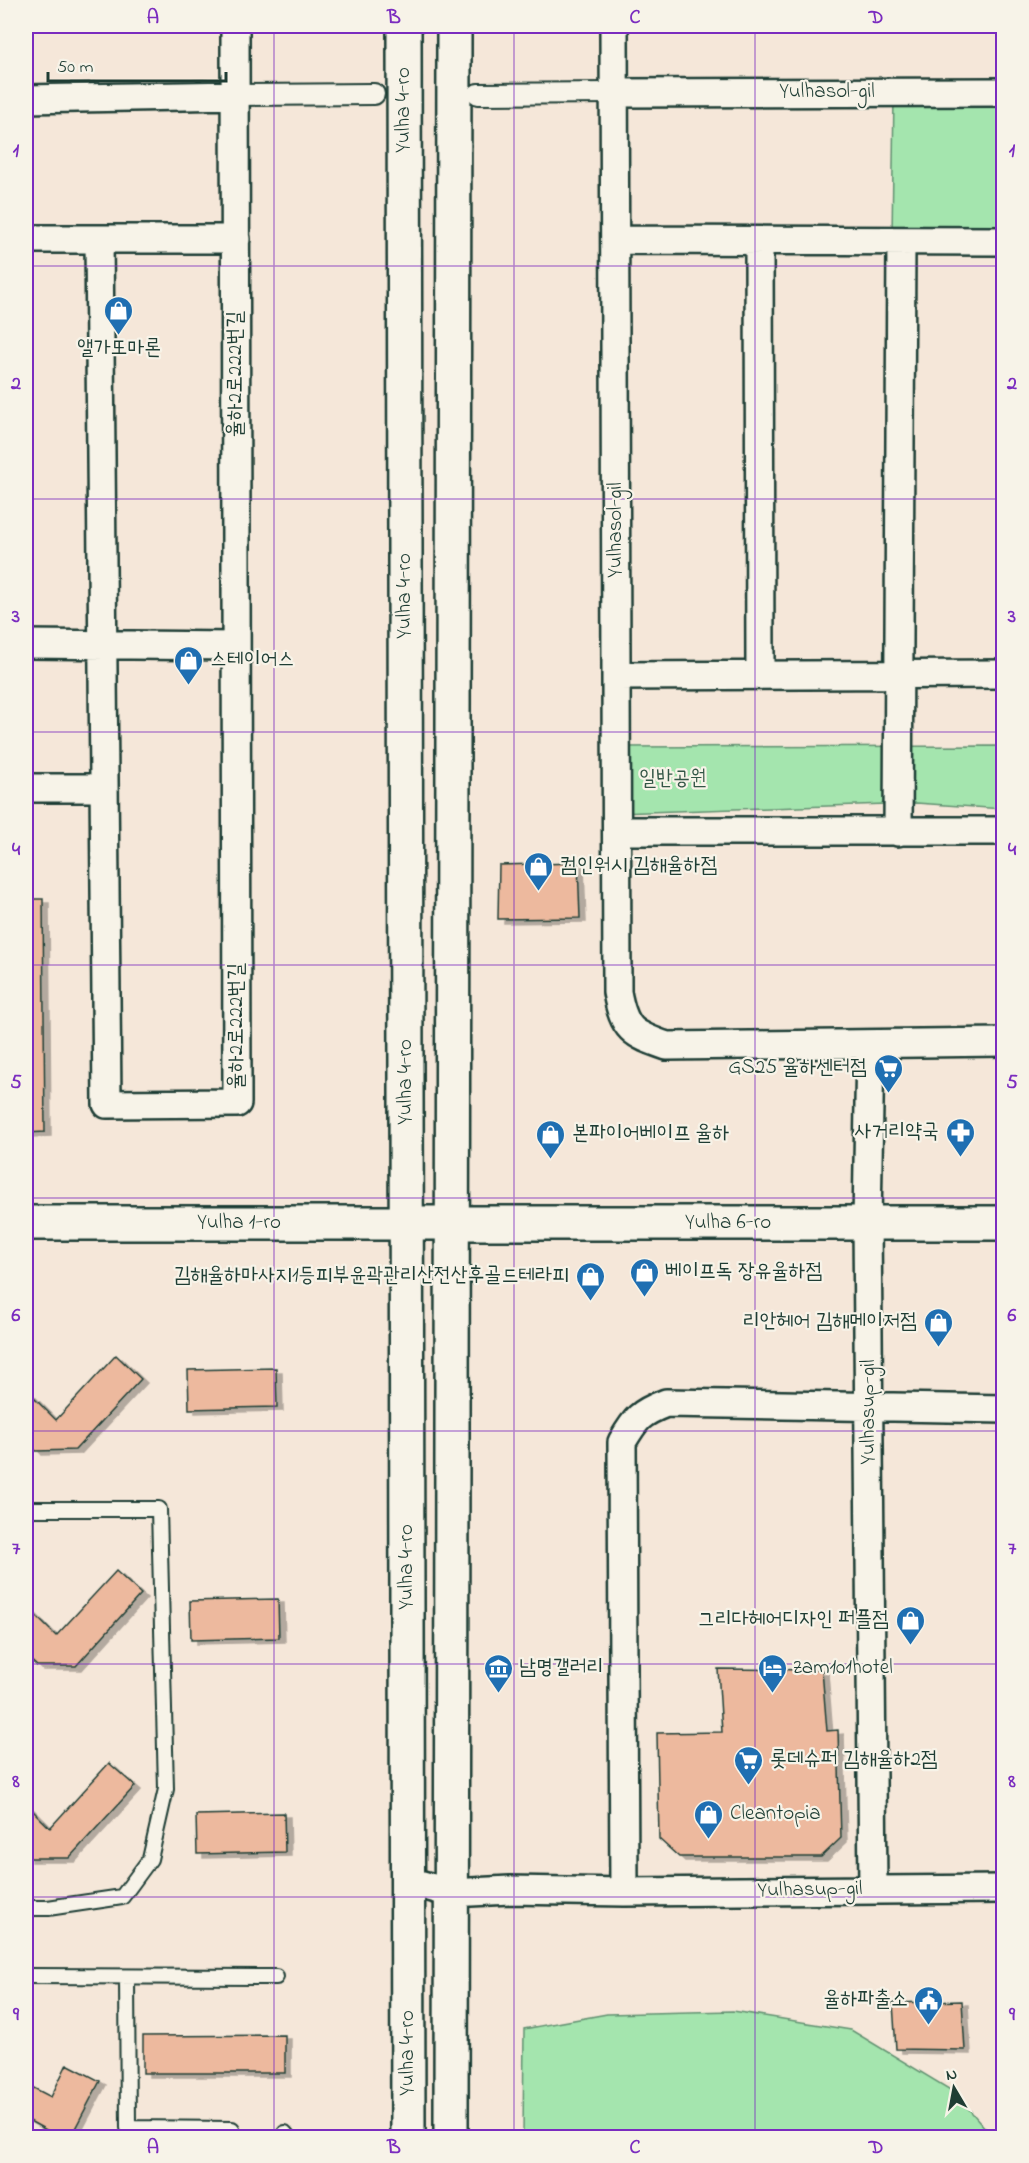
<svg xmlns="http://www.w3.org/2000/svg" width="1029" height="2163" font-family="'Indie Flower','Poor Story',sans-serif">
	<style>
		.green { fill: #a4e5ae; stroke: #629171; stroke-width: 1.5 }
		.building { fill: #edb99e; stroke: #1f3d34; stroke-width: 1.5; filter: url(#shadow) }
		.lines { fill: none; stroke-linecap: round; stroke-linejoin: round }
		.service-casing { stroke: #1f3d34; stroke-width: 18 }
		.pedestrian-casing { stroke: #1f3d34; stroke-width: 24 }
		.minor-casing { stroke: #1f3d34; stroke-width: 32 }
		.tertiary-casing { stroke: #1f3d34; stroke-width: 38 }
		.secondary-casing { stroke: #1f3d34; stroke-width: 38 }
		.service { stroke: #f7f3e8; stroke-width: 14 }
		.pedestrian { stroke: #f7f3e8; stroke-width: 20 }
		.minor { stroke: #f7f3e8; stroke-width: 27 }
		.tertiary { stroke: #f7f3e8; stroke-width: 33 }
		.secondary { stroke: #f7f3e8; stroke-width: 33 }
		.grid { fill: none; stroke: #7b2cbf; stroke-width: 1.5; stroke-opacity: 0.55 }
		.labels { text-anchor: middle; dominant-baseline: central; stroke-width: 4.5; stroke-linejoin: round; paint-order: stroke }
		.street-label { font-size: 21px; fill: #1f3d34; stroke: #f7f3e8 }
		.poi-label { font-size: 21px; fill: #1f3d34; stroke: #f7f3e8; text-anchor: start }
		.park-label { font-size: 21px; fill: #335646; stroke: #f7f3e8 }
		.neatline { fill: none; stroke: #7b2cbf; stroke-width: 2 }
		.grid-label { font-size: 20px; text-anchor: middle; font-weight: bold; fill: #7b2cbf }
	</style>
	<defs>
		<filter id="shadow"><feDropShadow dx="6" dy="4" stdDeviation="0" flood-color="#0004"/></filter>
	</defs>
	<rect width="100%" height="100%" fill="#f5e7d9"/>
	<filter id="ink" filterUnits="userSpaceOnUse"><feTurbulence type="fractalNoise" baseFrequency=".0167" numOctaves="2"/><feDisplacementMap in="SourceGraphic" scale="12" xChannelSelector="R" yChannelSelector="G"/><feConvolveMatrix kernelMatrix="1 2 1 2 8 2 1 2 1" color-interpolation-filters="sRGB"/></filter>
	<g filter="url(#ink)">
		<path class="green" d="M894,96H1003V238L892,237Z
			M1003,746V809L916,803L617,813L616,747Z
			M733,2011L851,2030L954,2092L993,2137H523L524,2029L607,2014Z"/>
		<path class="building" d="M578,863L580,918L498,919L499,865Z
			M26,899H43L45,1132L26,1133Z
			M116,1355L141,1379L75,1450L36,1451L26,1440V1390L56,1420Z
			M276,1368L277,1407L189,1409L188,1370Z
			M116,1571L141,1594L76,1666H37L26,1656V1606L56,1636Z
			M278,1599L279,1638L191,1640L190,1601Z
			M718,1669L822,1670L827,1731L838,1730L841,1838L821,1857H679L659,1839L657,1733L722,1732Z
			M109,1763L135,1786L69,1858H26V1804L50,1828Z
			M284,1813L285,1852L197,1854L196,1815Z
			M962,2001L965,2050L896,2049L893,2003Z
			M285,2035V2073H143V2036Z
			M67,2064L100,2081L70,2138H61L26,2119V2084L51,2097Z"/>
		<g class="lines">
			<defs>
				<path id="service" d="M26,1509H159L166,1789L150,1859L122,1897L48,1908H26
					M26,1976L276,1977
					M127,1977L128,2128L232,2129L233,2138
					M285,2133L289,2138"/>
				<path id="pedestrian" d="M478,94L614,93
					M236,95L374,94"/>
				<path id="minor" d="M614,26L617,992C624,1030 632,1034 667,1046L1004,1042
					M614,93L1004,92
					M26,99L236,95
					M26,239H236
					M99,239L107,1104L237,1103L235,26
					M615,240L1004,241
					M759,241L760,675
					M26,644L236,646
					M616,676L1004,674
					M26,788H104
					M617,831H1004
					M898,832L901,241
					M870,1044L867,1223L873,1889
					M408,1881L451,1893L510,1890L624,1892L1004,1889
					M624,1892L622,1442C636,1418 640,1413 666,1403L1004,1409"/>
				<path id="tertiary" d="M26,1223H1004"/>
				<path id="secondary" d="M404,26L408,2138
					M451,2138L454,26"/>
			</defs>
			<use href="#service" class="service-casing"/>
			<use href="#pedestrian" class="pedestrian-casing"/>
			<use href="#minor" class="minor-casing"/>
			<use href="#tertiary" class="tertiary-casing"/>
			<use href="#secondary" class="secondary-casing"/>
			<use href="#service" class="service"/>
			<use href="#pedestrian" class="pedestrian"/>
			<use href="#minor" class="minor"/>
			<use href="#tertiary" class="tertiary"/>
			<use href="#secondary" class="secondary"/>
		</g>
	</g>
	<path class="grid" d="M274,26V2138M514,26V2138M755,26V2138M26,266H1004M26,499H1004M26,732H1004M26,965H1004M26,1198H1004M26,1431H1004M26,1664H1004M26,1897H1004"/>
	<defs>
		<symbol id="shop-pin" viewBox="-11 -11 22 30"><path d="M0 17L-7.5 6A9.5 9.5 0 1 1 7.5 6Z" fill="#1f6fb2" stroke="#f7f3e8"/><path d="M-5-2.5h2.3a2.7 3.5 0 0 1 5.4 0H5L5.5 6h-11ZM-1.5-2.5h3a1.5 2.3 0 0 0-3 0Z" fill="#fff"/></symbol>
		<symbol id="supermarket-pin" viewBox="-11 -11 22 30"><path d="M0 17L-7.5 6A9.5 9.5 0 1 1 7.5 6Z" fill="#1f6fb2" stroke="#f7f3e8"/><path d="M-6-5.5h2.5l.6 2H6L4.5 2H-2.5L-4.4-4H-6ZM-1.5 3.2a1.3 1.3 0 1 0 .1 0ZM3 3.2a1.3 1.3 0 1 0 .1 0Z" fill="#fff"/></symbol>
		<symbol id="pharmacy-pin" viewBox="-11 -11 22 30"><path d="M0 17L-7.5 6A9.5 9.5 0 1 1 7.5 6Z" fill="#1f6fb2" stroke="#f7f3e8"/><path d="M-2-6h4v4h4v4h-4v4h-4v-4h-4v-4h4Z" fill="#fff"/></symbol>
		<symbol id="museum-pin" viewBox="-11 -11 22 30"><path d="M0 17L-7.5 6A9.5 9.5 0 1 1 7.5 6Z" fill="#1f6fb2" stroke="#f7f3e8"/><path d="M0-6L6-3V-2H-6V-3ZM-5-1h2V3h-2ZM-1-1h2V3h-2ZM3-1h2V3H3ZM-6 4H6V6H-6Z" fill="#fff"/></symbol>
		<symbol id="hotel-pin" viewBox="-11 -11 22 30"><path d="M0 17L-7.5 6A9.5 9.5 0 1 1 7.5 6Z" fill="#1f6fb2" stroke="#f7f3e8"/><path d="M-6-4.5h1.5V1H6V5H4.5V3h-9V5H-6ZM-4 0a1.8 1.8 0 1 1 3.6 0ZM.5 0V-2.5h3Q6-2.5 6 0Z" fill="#fff"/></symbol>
		<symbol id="civic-pin" viewBox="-11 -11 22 30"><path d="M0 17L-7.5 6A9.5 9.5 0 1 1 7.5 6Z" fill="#1f6fb2" stroke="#f7f3e8"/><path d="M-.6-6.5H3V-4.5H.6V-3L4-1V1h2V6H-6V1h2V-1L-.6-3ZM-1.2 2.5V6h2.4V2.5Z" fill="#fff"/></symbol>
	</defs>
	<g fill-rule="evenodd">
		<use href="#shop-pin" x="102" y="294" width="33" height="45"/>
		<use href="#shop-pin" x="172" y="644" width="33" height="45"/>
		<use href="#shop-pin" x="522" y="850" width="33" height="45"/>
		<use href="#supermarket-pin" x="872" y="1052" width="33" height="45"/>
		<use href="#pharmacy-pin" x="944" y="1116" width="33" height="45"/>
		<use href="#shop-pin" x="534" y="1118" width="33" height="45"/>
		<use href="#shop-pin" x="628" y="1256" width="33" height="45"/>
		<use href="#shop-pin" x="574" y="1260" width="33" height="45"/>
		<use href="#shop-pin" x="922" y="1306" width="33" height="45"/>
		<use href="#shop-pin" x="894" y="1604" width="33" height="45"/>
		<use href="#museum-pin" x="482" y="1652" width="33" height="45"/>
		<use href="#hotel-pin" x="756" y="1652" width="33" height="45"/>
		<use href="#supermarket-pin" x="732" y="1744" width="33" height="45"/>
		<use href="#shop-pin" x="692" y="1798" width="33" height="45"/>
		<use href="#civic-pin" x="912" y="1984" width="33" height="45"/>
	</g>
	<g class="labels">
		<g class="street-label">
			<text x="827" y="92">Yulhasol-gil</text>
			<text transform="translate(404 110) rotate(-90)">Yulha 4-ro</text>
			<text transform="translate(236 374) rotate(-90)">율하2로222번길</text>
			<text transform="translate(616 530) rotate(-90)">Yulhasol-gil</text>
			<text transform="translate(405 596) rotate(-90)">Yulha 4-ro</text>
			<text transform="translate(237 1026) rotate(-90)">율하2로222번길</text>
			<text transform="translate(406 1082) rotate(-90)">Yulha 4-ro</text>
			<text x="239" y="1223">Yulha 1-ro</text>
			<text x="728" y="1223">Yulha 6-ro</text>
			<text transform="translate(869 1412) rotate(-90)">Yulhasup-gil</text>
			<text transform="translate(407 1567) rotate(-90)">Yulha 4-ro</text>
			<text transform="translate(810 1890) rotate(-1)">Yulhasup-gil</text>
			<text transform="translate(408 2053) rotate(-90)">Yulha 4-ro</text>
		</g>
		<g class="poi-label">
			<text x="119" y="349" text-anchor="middle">앨가또마론</text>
			<text x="210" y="660">스테이어스</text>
			<text x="560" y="866">컴인워시 김해율하점</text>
			<text x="867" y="1068" text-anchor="end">GS25 율하센터점</text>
			<text x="939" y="1132" text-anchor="end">사거리약국</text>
			<text x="572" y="1134">본파이어베이프 율하</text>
			<text x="665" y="1272">베이프독 장유율하점</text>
			<text x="569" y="1276" text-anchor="end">김해율하마사지1등피부윤곽관리산전산후골드테라피</text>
			<text x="917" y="1322" text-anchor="end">리안헤어 김해메이저점</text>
			<text x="889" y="1620" text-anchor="end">그리다헤어디자인 퍼플점</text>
			<text x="519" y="1668">남명갤러리</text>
			<text x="793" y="1668">zam101hotel</text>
			<text x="770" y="1760">롯데슈퍼 김해율하2점</text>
			<text x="730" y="1814">Cleantopia</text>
			<text x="908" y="2000" text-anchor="end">율하파출소</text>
		</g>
		<g class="park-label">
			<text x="673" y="779">일반공원</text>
		</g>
	</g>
	<rect width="1029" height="2163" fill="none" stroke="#f7f3e8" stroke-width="66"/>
	<g transform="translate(954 2088) rotate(350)" stroke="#f7f3e8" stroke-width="4.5" paint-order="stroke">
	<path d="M0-4.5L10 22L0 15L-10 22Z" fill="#1f3d34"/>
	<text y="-9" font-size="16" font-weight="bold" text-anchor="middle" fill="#1f3d34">N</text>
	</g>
	<path d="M48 72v9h178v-9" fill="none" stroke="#1f3d34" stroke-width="3"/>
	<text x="57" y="72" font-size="18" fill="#1f3d34" stroke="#f7f3e8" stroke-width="4.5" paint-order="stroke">50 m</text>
	<rect x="33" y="33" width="963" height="2097" class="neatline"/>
	<g class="grid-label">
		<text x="153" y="23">A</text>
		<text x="394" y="23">B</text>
		<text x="635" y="23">C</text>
		<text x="876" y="23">D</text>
		<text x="16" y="156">1</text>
		<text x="1012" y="156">1</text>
		<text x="16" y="389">2</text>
		<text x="1012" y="389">2</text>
		<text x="16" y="622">3</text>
		<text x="1012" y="622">3</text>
		<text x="16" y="855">4</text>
		<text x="1012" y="855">4</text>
		<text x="16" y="1088">5</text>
		<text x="1012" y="1088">5</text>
		<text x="16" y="1321">6</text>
		<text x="1012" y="1321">6</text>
		<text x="16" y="1554">7</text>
		<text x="1012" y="1554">7</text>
		<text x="16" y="1787">8</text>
		<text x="1012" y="1787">8</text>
		<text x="16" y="2020">9</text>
		<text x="1012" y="2020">9</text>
		<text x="153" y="2153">A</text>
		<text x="394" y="2153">B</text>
		<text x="635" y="2153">C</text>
		<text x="876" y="2153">D</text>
	</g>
</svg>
